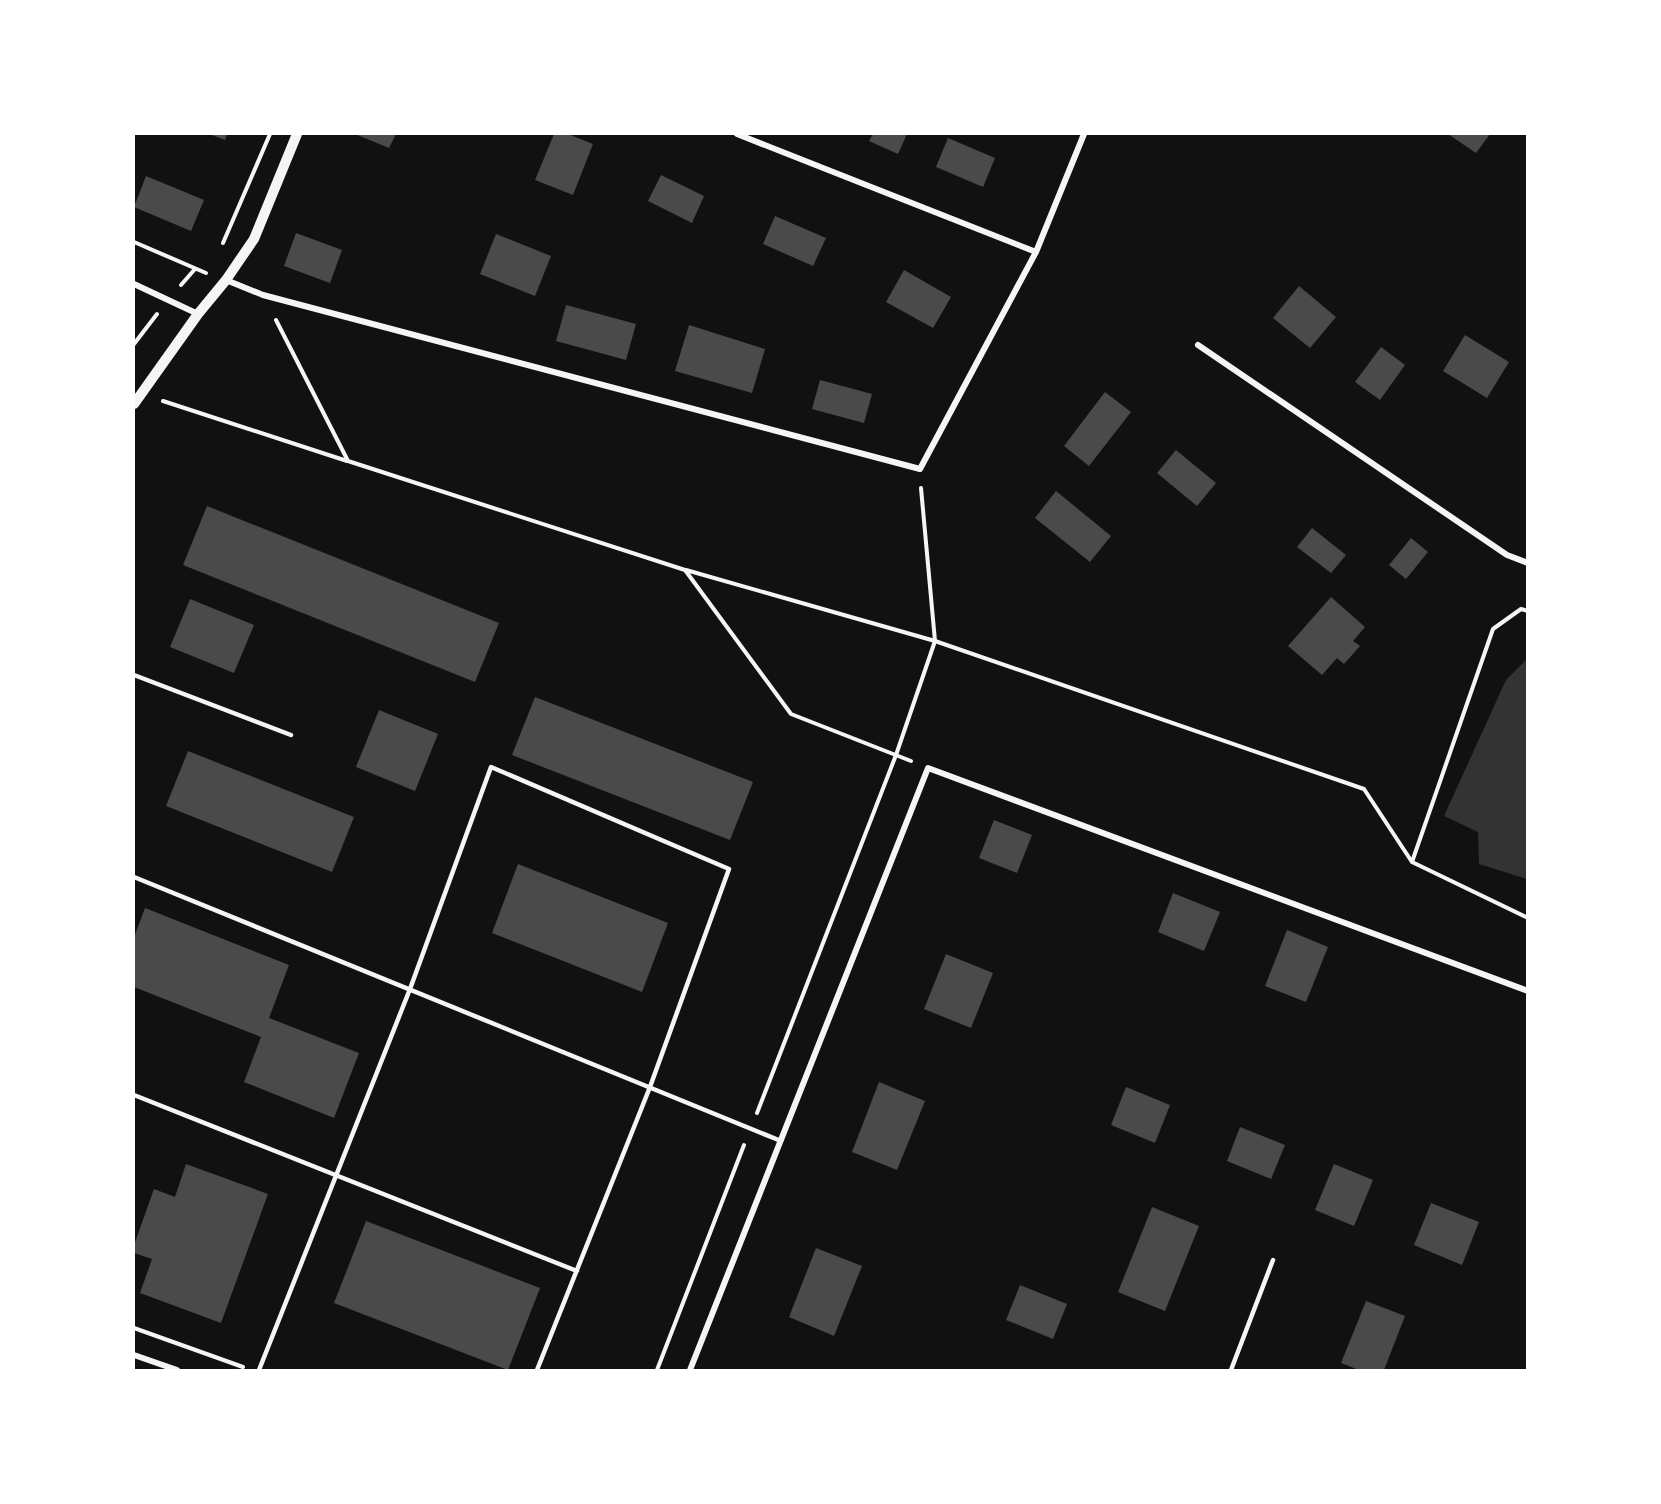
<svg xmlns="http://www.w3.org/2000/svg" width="1661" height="1504" font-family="'IBM Plex Serif',serif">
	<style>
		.water { fill: #333 }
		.building { fill: #4a4a4a }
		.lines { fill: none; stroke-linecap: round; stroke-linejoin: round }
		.path { stroke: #f5f5f5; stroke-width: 4 }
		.service { stroke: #f5f5f5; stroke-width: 4.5 }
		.minor { stroke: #f5f5f5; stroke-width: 6 }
		.tertiary { stroke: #f5f5f5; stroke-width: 10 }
	</style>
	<rect width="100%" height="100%" fill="#111"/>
	<path class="water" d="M1527,659V879L1479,864L1478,832L1444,816L1506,680Z"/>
	<path class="building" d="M209,134H227L225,140Z
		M355,134H396L389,148Z
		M554,134H568L593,144L573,195L535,180Z
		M873,134H907L898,154L869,141Z
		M1448,134H1490L1476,153Z
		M948,138L995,158L983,187L936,167Z
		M661,175L704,196L692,223L648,201Z
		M146,176L204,200L191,231L134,207Z
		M775,216L826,238L813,266L763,244Z
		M296,233L342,250L330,283L284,266Z
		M496,234L551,256L535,296L480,274Z
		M904,270L951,297L933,328L886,302Z
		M1299,286L1336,317L1310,348L1273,318Z
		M566,305L636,324L626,360L556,341Z
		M689,325L765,349L752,393L675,371Z
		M1465,335L1509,362L1487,398L1443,371Z
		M1381,347L1405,365L1380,400L1355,382Z
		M820,380L872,394L864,423L812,409Z
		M1105,392L1131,412L1089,466L1064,446Z
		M1176,450L1216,483L1197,506L1157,473Z
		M1056,491L1111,536L1090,562L1035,518Z
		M207,506L499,623L475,682L183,565Z
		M1312,528L1346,555L1331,573L1297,547Z
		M1411,538L1428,552L1406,579L1389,565Z
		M1331,597L1365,627L1353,641L1360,646L1344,664L1337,658L1322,675L1288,646Z
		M190,599L254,625L234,673L170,647Z
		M535,697L753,782L730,840L512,755Z
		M379,710L438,734L415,791L356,767Z
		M188,751L354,817L332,872L166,806Z
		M994,820L1032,835L1017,873L979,858Z
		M518,864L668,923L642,992L492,933Z
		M1173,893L1220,912L1204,951L1158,932Z
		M145,908L289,965L269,1018L359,1053L334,1118L244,1082L261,1037L134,987V937Z
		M1287,930L1328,947L1306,1002L1265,986Z
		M946,954L993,973L971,1028L924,1009Z
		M879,1082L925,1101L897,1170L852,1152Z
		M1126,1087L1170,1105L1155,1143L1111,1125Z
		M1240,1127L1285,1145L1271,1179L1227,1161Z
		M186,1164L268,1194L221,1323L140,1293L152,1259L134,1253V1245L154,1189L175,1197Z
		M1334,1164L1373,1180L1354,1226L1315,1210Z
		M1431,1203L1479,1222L1462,1265L1414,1245Z
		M1152,1207L1199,1226L1165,1311L1118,1292Z
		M366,1221L540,1288L508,1370L334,1303Z
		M816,1248L862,1266L834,1336L789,1317Z
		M1020,1285L1067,1304L1053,1339L1006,1320Z
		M1366,1301L1405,1316L1384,1370H1359L1341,1363Z"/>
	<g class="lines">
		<path class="path" d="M134,242L206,273
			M223,243L270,134
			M181,285L195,269
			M276,320L348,461L685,570L791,714L911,761
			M134,344L157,314
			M163,401L347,461
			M686,570L935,641L1364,789L1412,862
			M1528,611L1521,609L1493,629L1412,862L1528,918
			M757,1113L896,755L935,641L921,488
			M134,1328L243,1367
			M657,1370L744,1145"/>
		<path class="service" d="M134,675L291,735
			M134,877L781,1141
			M134,1095L577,1271
			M259,1370L410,989L491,767L729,869L650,1087L537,1370
			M1231,1370L1273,1260"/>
		<path class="minor" d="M737,134L1036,252
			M226,280L263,295L920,469L1036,252L1084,134
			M134,284L198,314
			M1198,345L1507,555L1528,563
			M134,1355L177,1370
			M690,1370L928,768L1528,991"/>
		<path class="tertiary" d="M134,404L198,314L226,280L254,239L297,134"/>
	</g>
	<rect width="1661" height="1504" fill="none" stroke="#ffffff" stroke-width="270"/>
</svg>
